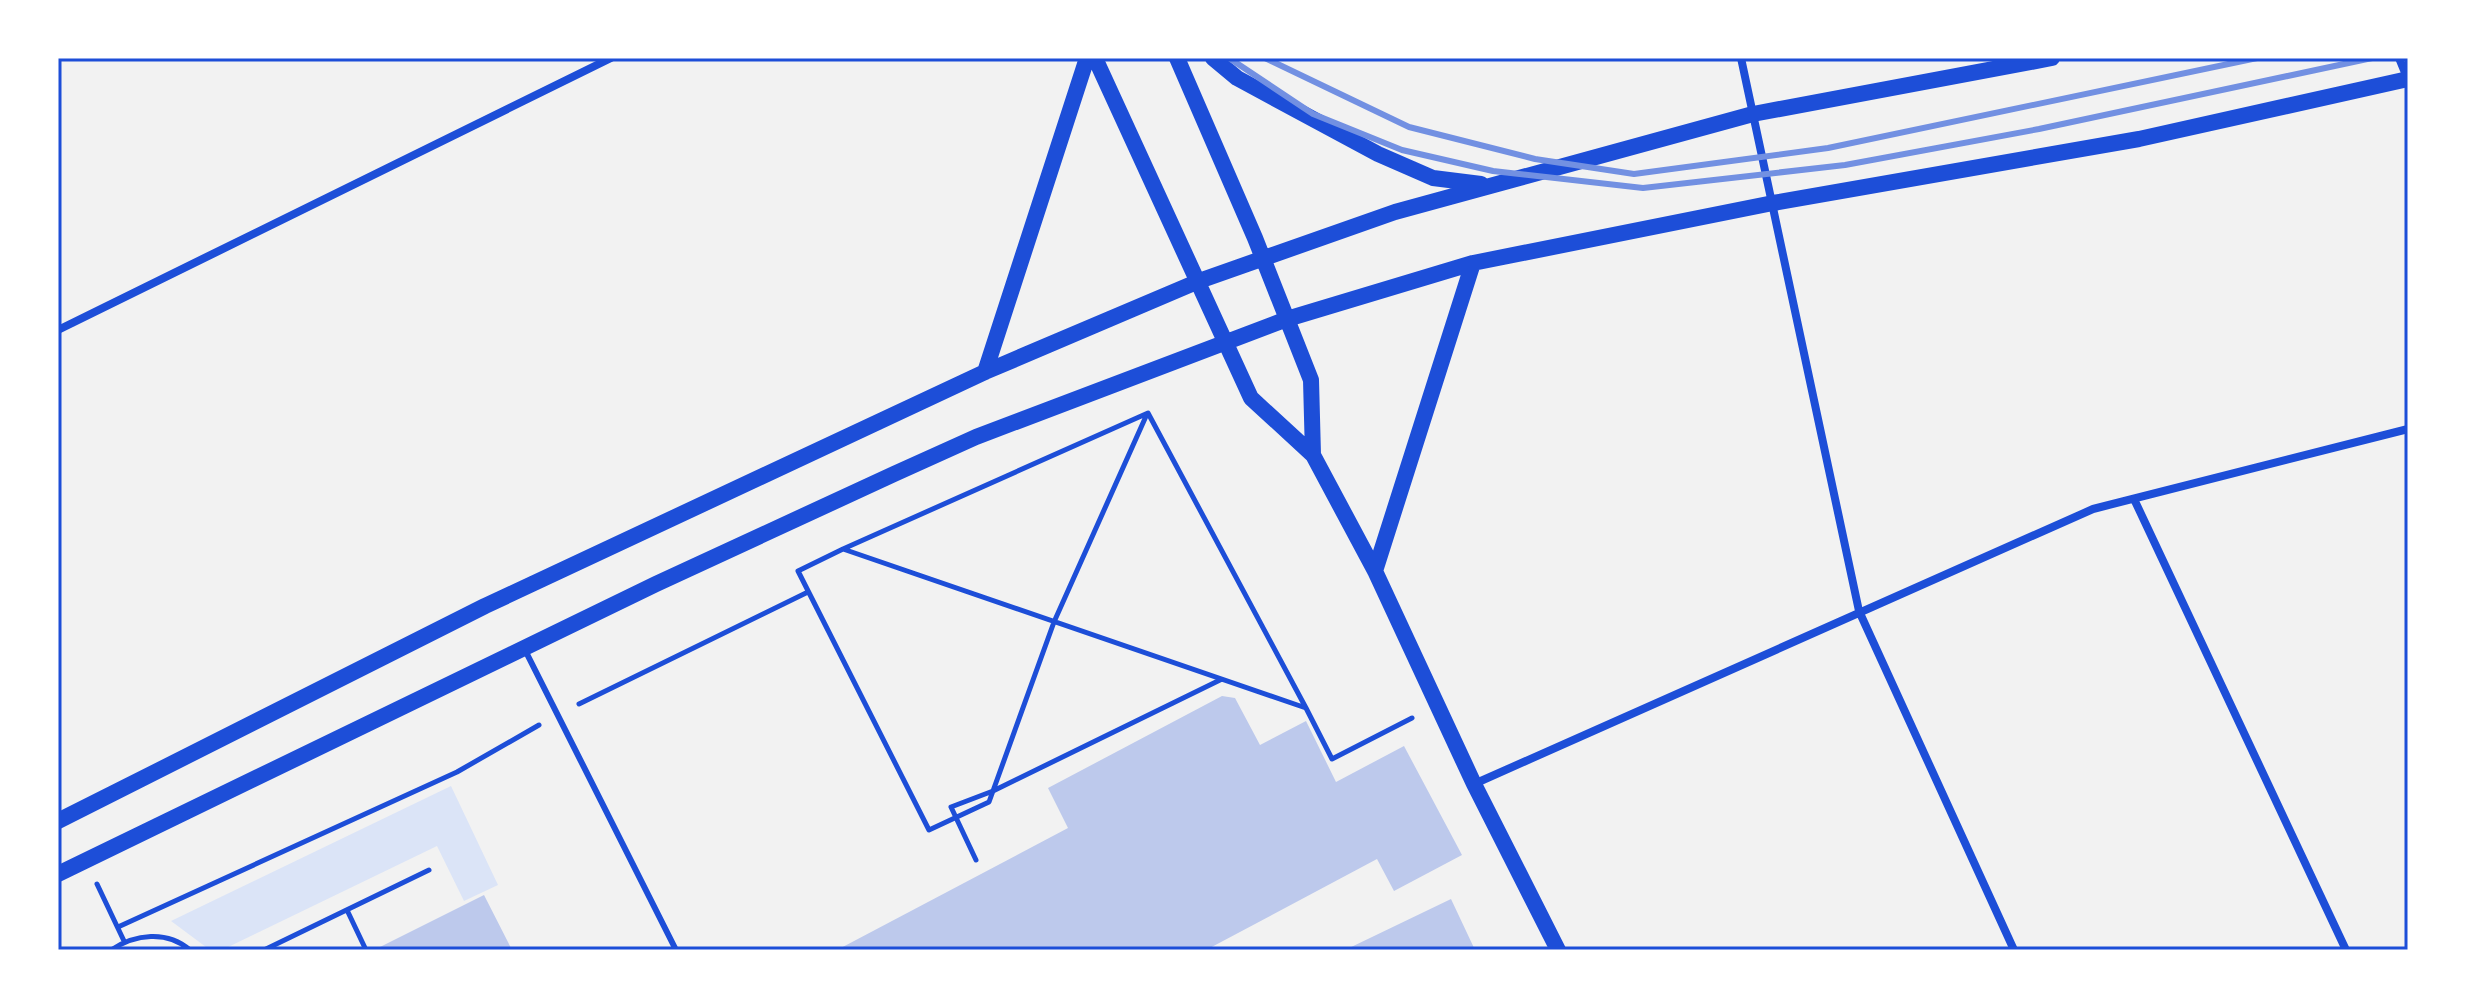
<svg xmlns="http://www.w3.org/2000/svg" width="2466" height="1008" font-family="Raleway,sans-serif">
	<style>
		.green { fill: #dbe4f7 }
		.building { fill: #bdc9ec }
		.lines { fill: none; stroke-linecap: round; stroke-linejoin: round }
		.path { stroke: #1d4ed8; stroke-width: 5 }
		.service { stroke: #1d4ed8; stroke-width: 6 }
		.minor { stroke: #1d4ed8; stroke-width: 8 }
		.secondary { stroke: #1d4ed8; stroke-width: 16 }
		.rail { stroke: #7290e2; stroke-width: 6 }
		.neatline { fill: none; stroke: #1d4ed8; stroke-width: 3 }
	</style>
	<rect width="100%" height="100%" fill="#f2f2f2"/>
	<path class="green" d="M451,786L498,885L464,901L437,846L222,950H210L171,921Z"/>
	<path class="building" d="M1222,696L1235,698L1260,745L1306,721L1336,782L1404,746L1462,855L1394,891L1377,859L1206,950H837L1068,828L1048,788Z
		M484,895L512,950H374Z
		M1451,899L1475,950H1345Z"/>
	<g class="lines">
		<path class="path" d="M843,549L798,571L929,830L989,802L1054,622L1147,414
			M579,704L808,592
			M1306,708L1148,413L843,549L1306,708L1332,759L1412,718
			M976,860L951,807L993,791L1220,680
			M97,884L124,941
			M347,910L366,950
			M118,927L457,772L539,725
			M111,950C135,934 167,930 190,950
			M264,950L429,870"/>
		<path class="service" d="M525,650L676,950"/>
		<path class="minor" d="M1741,58L1859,611L2014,950
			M2399,58L2408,80
			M58,330L611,58
			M2134,499L2346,950
			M1474,784L2093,509L2408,429"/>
		<path class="secondary" d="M1095,58L1251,398L1313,455L1375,571L1474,784L1558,950
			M1177,58L1255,238L1311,380L1313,455
			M1213,58L1237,78L1378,154L1433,178L1481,184
			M985,372L1087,58
			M1375,571L1473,263
			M58,821L485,606L985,372L1199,281L1395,212L1753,114L2052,58
			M58,874L656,584L894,474L976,437L1287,319L1473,263L1773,203L2139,139L2408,79"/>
		<path class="rail" d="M1229,58L1313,114L1402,150L1493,171L1643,188L1845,165L2039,129L2372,58
			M1265,58L1409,127L1535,159L1634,174L1828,148L2257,58"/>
	</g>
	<rect width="2466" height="1008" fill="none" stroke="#ffffff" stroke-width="120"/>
	<rect x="60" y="60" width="2346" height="888" class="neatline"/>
</svg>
